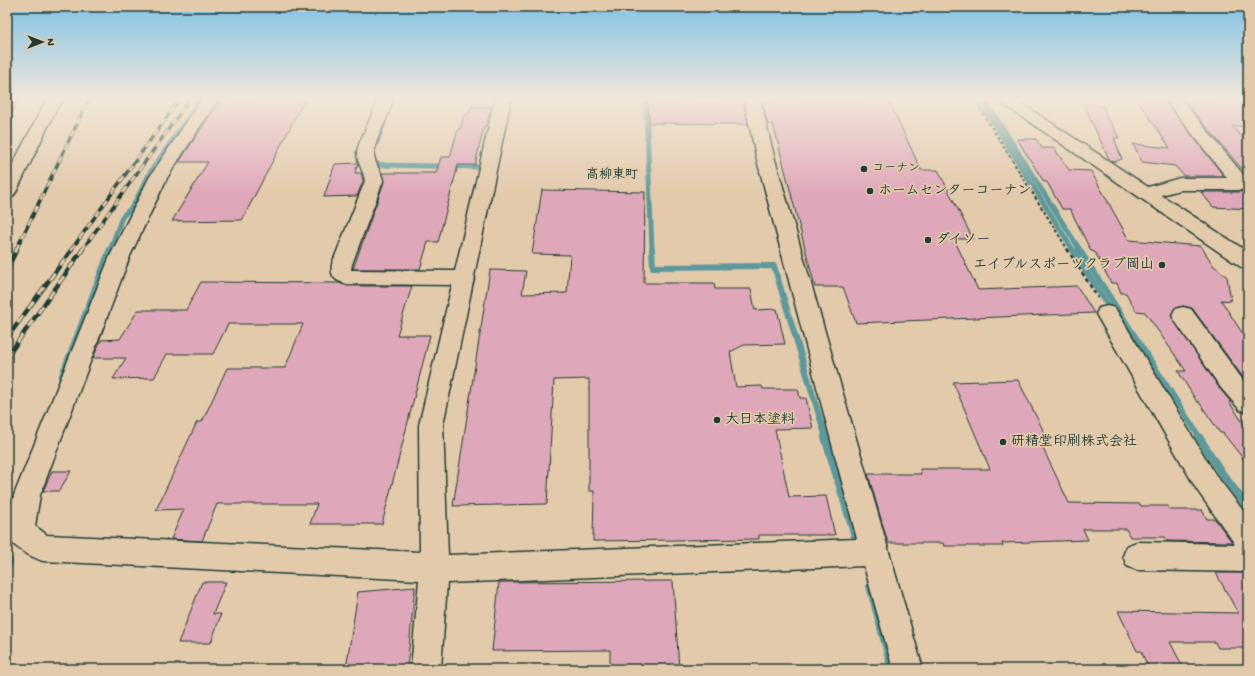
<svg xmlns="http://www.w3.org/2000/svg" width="1255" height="676" font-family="'Gochi Hand','Klee One',sans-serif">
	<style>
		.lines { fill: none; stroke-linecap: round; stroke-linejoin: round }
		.stream-far2 { stroke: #5d999c; stroke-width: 5 }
		.stream-far1 { stroke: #5d999c; stroke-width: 6 }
		.stream { stroke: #5d999c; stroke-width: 8 }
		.building { fill: #dfa7ba; stroke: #1f3d34 }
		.minor-casing { stroke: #1f3d34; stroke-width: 3 }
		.path-far1 { stroke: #1f3d34; stroke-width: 2; stroke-dasharray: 3 2.5; stroke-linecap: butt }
		.path { stroke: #1f3d34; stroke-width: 2.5; stroke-dasharray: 4 3; stroke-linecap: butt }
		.minor { fill: #e3caab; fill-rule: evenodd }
		.rail-far1-casing { stroke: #1f3d34; stroke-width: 3.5 }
		.rail-casing { stroke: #1f3d34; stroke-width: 4.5 }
		.rail-far1 { stroke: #e3caab; stroke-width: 2.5; stroke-dasharray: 7; stroke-linecap: butt }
		.rail { stroke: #e3caab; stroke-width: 3; stroke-dasharray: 9; stroke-linecap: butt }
		.poi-dot { fill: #1f3d34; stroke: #e3caab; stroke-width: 1.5 }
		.labels { text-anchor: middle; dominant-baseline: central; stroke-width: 3.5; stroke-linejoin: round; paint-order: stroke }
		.far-poi-label { font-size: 12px; font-weight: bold; fill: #1f3d34; stroke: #e3caab; text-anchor: start }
		.far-neighbourhood-label { font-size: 13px; font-weight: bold; fill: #1f3d34; stroke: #e3caab }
		.poi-label { font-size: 14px; font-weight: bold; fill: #1f3d34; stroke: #e3caab; text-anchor: start }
	</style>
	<rect width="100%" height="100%" fill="#e3caab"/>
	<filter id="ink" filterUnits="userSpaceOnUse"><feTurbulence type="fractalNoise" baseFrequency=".025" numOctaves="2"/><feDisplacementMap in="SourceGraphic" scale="8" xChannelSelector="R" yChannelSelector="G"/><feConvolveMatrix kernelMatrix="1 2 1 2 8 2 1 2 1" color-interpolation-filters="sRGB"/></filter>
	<g filter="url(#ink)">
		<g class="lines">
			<path class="stream-far2" d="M980,101L1073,250
				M986,102L1080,250
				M646,104L652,250
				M375,146L385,121
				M373,158L376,164L385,165L480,167
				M110,250L122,217L133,206L151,171L201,99"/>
			<path class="stream-far1" d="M652,249L653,267L774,266L826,438
				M1072,249L1112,312
				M1079,249L1200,438
				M61,378L110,249"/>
			<path class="stream" d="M825,437L858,546
				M1199,437L1221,472L1248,508
				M7,568L9,561
				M870,586L892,669"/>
		</g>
		<path class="building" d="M221,99H305L242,220L172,221L208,162H179Z
			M767,99H888L921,170H938L973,239H954L978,290L1077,286L1094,313L856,323L843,287H815L773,124H768L763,104H768Z
			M1137,99H1164L1224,176H1184L1175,166L1142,162L1133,144L1170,148Z
			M1183,99H1248V126H1232L1248,144V176Z
			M648,103L744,104L748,124L649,123Z
			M1083,103L1103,106L1108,121H1110L1119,138H1114L1122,159L1114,162L1109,159Z
			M471,107H491L486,126H484L475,165H458L438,242H428L420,269H353L384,182L382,173H436L441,157H450L458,129H460L464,114H469Z
			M1017,139H1036L1042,148H1054L1069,170L1091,171L1129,240L1201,246L1213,265L1227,277L1231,301L1221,300L1248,342V384L1192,308L1183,306L1175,308L1171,316L1220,389L1231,402H1229L1248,430V465L1223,433H1220L1199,402H1197L1178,371H1186L1145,312L1136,311L1126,293H1121L1117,283H1111L1095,252L1091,251L1070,209H1062L1047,182H1044Z
			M358,163L355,173H361L363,181L357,196L324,197L335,164Z
			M542,190L645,192L644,283H714L715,289H751L755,310L777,309L785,344L744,345L730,352L736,387L762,386L763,389H798L800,398H806L813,428L775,429L789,497L826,496L835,535H759V539L593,541L594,491H589V379L554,380L547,504L453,506L490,270L526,271L522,294L567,293L570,255L532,254Z
			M1201,192H1248V209L1213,207Z
			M201,282L339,283L347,286H412L397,335H430L382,524H310L317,504H217L202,541L171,539L184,509L156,510L197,422H202L227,368H285L303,324H228L213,354H167L154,378L113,379L126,358H93L101,340L120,339L138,310H186Z
			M1018,380L1047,438H1038L1069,503L1140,504L1141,506H1168L1170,510H1202L1207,519H1215L1232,542L1167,541L1165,537H1130L1126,529H1083L1088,540L1002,543L1003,546H944L943,543H888L868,474H921L920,469H990L953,382Z
			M52,471H71L59,491H43Z
			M1216,573H1248V648H1218L1215,642H1170L1184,669H1149L1141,651H1137L1118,611L1238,613Z
			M673,581L679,669H610V650L492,651L499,582Z
			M202,582H226L213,614H221L211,643H178Z
			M415,587L407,669H346L358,592Z"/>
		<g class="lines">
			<defs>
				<path id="minor" d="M7,99H17L13,110L7,112Z
					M47,99H64L58,106L16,192L13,196L7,198V175Z
					M202,99H218L167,178L130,256L40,495L35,526L47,535L420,552L419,425L452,285L347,284C335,281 330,277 332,264L365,181C364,171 357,163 357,153C358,140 374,116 377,99H393C390,115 374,141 374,154C374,164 382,171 383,181L352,264L351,270L455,271L495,99H511L474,276L475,278L473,282L443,425L448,555L857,539L756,156L744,99H760L774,156L923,669H893L864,566L447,583L441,669H411L419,580L43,561C31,557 9,546 7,533C5,522 12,506 14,495L110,256L149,178Z
					M996,99H1015L1148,187L1180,178H1227L1165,99H1181L1246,178H1248V190H1180L1161,195L1248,252V269L1241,267Z
					M1107,306L1115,308L1215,474L1248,517V572L1137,570L1127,566L1123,556L1127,546L1137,542L1235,544L1197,490L1096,314L1099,308Z
					M1183,307L1191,309L1248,387V413L1240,410L1221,388L1175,321L1172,315L1175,309Z"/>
			</defs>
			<use href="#minor" class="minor-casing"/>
			<path class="path-far1" d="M974,99L1068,250"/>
			<path class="path" d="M1067,249L1098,298"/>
			<use href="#minor" class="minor"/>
			<defs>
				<path id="rail-far1" d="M16,250L89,99
					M71,250L180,99
					M82,250L190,99"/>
				<path id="rail" d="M7,269L17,249
					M7,338L72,249
					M7,357L83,249"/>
			</defs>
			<use href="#rail-far1" class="rail-far1-casing"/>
			<use href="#rail" class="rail-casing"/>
			<use href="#rail-far1" class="rail-far1"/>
			<use href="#rail" class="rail"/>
		</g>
	</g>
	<linearGradient id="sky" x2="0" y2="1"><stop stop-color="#81c2e6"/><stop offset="0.51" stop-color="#f2e7d9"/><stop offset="1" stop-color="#f2e7d9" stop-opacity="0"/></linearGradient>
	<rect width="1255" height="194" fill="url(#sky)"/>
	<g class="poi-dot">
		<circle cx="864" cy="169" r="4"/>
		<circle cx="870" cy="191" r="4"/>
		<circle cx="928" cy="240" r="4"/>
		<circle cx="1162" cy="265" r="4"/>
		<circle cx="717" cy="420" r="4"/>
		<circle cx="1003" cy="442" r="4"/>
	</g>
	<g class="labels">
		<g class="far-poi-label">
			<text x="872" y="169">コーナン</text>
		</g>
		<g class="far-neighbourhood-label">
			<text x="612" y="175">高柳東町</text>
		</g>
		<g class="poi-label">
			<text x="878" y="191">ホームセンターコーナン</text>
			<text x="936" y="240">ダイソー</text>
			<text x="1154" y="265" text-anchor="end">エイブルスポーツクラブ岡山</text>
			<text x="725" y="420">大日本塗料</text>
			<text x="1011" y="442">研精堂印刷株式会社</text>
		</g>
	</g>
	<rect width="1255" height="676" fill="none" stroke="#e3caab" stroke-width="24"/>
	<rect x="12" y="12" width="1231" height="652" fill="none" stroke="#1f3d34" stroke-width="1.5" filter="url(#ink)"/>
	<g transform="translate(42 42) rotate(90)" stroke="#e3caab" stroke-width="3" paint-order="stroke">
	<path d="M0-3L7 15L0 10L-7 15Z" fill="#1f3d34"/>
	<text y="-6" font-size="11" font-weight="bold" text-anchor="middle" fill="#1f3d34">N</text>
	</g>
</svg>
